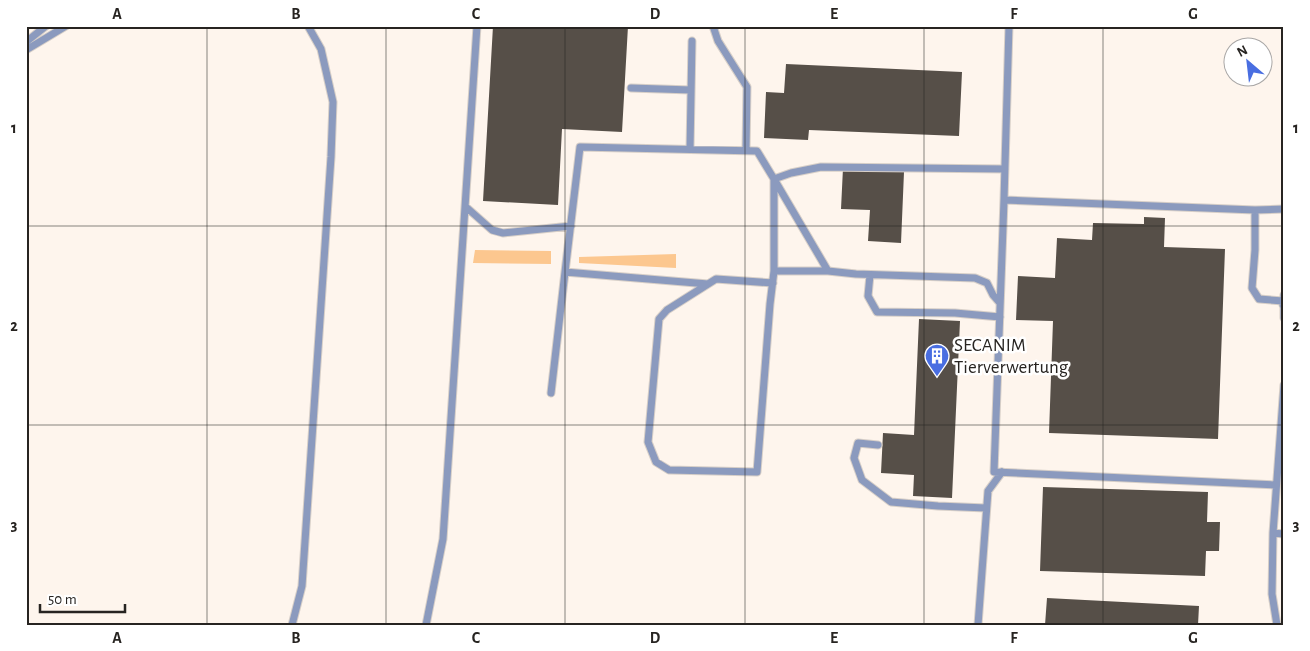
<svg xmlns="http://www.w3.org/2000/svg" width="1310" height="651" font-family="'Alegreya Sans',sans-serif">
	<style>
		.green { fill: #fcc78f }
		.building { fill: #564f48 }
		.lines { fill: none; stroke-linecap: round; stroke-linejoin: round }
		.service-casing { stroke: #d7cfc8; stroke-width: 9 }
		.service { stroke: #8b9abe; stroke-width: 7 }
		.grid { fill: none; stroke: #272421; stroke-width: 1; stroke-opacity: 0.55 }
		.labels { text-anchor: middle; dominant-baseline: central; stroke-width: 5; stroke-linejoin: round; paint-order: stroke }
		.poi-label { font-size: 19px; fill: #272421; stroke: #fff; text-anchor: start }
		.neatline { fill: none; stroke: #272421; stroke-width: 2 }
		.grid-label { font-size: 16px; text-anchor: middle; font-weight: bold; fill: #272421 }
	</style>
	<rect width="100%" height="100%" fill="#fef5ed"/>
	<path class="green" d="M475,250L551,251V264L473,263Z
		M676,254V268L579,263V257Z"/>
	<path class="building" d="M493,26H628L622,132L562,129L558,205L483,201Z
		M786,64L962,72L959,136L809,130L808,140L764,138L766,92L784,93Z
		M843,168L904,172L901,243L868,241L870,210L841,209Z
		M1144,217L1165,218L1164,247L1225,249L1218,439L1049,433L1053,321L1016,320L1018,276L1055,278L1057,238L1092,240L1093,223L1144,224Z
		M919,319L960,321L952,498L913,496L914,475L881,473L883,433L914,435Z
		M1043,487L1208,492L1207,522H1220L1219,551H1206L1205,576L1040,571Z
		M1047,598L1199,606L1198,625H1045Z"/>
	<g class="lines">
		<defs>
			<path id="service" d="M713,26L718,41L747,87L746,150
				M1009,26L1004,200L1255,210
				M26,42L46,26
				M26,50L66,26
				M631,88L691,90
				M690,149L692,41
				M1004,200L994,472L1276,485
				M466,207L492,230L503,233L571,226
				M565,272L580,147L757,151L774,179V271
				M870,275L868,296L877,312L955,313L1000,317
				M773,283L716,279L667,310L659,319L648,442L656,462L669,470L757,472L770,304L774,271H828
				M1284,295V318
				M1000,303L993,295L987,283L975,278L856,274L828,271L774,179L791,173L821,167L1005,169
				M1283,305V301L1259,299L1252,288L1255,250V210L1284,209
				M551,393L565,272L708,284
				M878,445L858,443L854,458L862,480L891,502L938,506L986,508
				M1273,533L1284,534
				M292,625L302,586L331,157L333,102L321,49L308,26
				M426,625L443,539L477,26
				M978,625L988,491L1002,472
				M1277,625L1272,594L1273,533L1284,385"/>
		</defs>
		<use href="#service" class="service-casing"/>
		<use href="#service" class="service"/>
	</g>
	<path class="grid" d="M207,26V625M386,26V625M565,26V625M745,26V625M924,26V625M1103,26V625M26,226H1284M26,425H1284"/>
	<defs>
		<symbol id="building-pin" viewBox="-11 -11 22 30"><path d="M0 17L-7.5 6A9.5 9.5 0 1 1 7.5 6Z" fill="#496ee1" stroke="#fff"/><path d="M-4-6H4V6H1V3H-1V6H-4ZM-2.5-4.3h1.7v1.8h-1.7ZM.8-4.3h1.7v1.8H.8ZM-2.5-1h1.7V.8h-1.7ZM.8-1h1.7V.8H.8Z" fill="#fff"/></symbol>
	</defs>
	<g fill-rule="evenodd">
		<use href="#building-pin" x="923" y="342" width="28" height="38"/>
	</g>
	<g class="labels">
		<g class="poi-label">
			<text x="954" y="345">SECANIM<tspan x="954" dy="22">Tierverwertung</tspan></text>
		</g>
	</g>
	<rect width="1310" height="651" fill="none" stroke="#ffffff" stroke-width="55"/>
	<g transform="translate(1248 62) rotate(332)"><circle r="24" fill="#ffffff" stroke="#a9a7a6"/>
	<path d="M0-4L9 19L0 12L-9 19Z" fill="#496ee1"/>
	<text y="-8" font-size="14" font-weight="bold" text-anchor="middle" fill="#272421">N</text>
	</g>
	<path d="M40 604v8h85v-8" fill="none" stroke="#272421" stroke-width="2.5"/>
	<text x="48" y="604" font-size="15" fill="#272421" stroke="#ffffff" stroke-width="4" paint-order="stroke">50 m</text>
	<rect x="28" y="28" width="1254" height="596" class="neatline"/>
	<g class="grid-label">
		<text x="117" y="19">A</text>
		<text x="296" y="19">B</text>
		<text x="476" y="19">C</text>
		<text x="655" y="19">D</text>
		<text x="834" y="19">E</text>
		<text x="1014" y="19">F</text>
		<text x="1193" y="19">G</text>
		<text x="14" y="133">1</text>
		<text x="1296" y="133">1</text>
		<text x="14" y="331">2</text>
		<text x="1296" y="331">2</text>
		<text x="14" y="530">3</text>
		<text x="1296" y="530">3</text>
		<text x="117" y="643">A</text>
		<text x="296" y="643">B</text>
		<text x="476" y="643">C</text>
		<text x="655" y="643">D</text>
		<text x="834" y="643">E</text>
		<text x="1014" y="643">F</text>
		<text x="1193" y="643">G</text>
	</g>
</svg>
